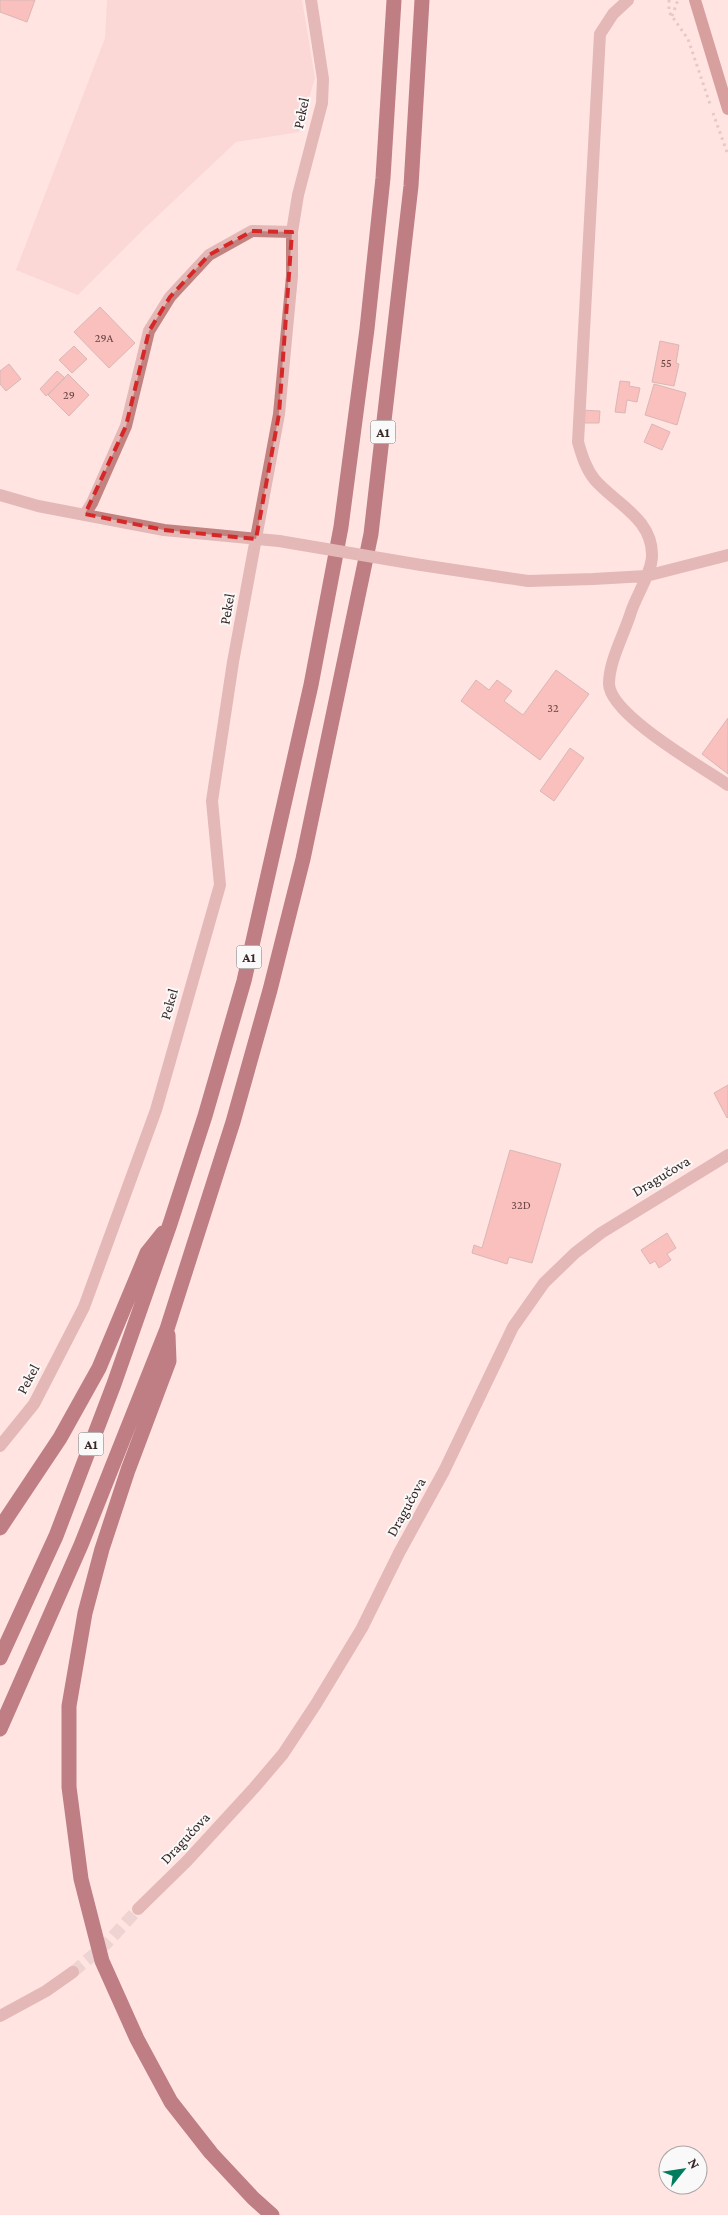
<svg xmlns="http://www.w3.org/2000/svg" width="728" height="2215" font-family="'Crimson Pro',serif">
	<style>
		.green { fill: #f6c9c6 }
		.building { fill: #f29491; stroke: #aa827f }
		.lines { fill: none; stroke-linecap: round; stroke-linejoin: round }
		.street-tunnel { stroke: #d7bebd; stroke-width: 12; stroke-dasharray: 12 6; stroke-linecap: butt }
		.path { stroke: #c1a9a7; stroke-width: 3; stroke-dasharray: 2.5 4; stroke-linecap: butt }
		.street { stroke: #c28380; stroke-width: 12 }
		.secondary { stroke: #a74e4d; stroke-width: 12 }
		.highway { stroke: #710013; stroke-width: 15 }
		.street-bridge { stroke: #c28380; stroke-width: 12 }
		.marked { fill: none; stroke: #d62828; stroke-width: 4; stroke-dasharray: 10 6; stroke-linejoin: round }
		.labels { text-anchor: middle; dominant-baseline: central; stroke-width: 4; stroke-linejoin: round; paint-order: stroke }
		.number-label { font-size: 12px; fill: #674342 }
		.shield { fill: #f9f9f9; stroke: #736766; stroke-width: 1 }
		.shield-label { font-size: 14px; font-weight: bold; fill: #392827 }
		.street-label { font-size: 15px; fill: #392827; stroke: #f9f9f9 }
	</style>
	<rect width="100%" height="100%" fill="#ffe4e2"/>
	<path class="green" d="M107,0H302L315,78L299,132L236,142L146,227L78,295L16,270L105,38Z"/>
	<path class="building" d="M0,0H35L27,22L0,12Z
		M100,307L135,343L109,368L74,332Z
		M660,341L679,345L676,363L679,364L674,386L652,382Z
		M74,346L87,359L72,373L59,360Z
		M9,364L21,379L6,391L0,384V371Z
		M57,371L65,378L46,396L40,389Z
		M68,374L89,395L69,416L48,395Z
		M620,381L630,382L629,386L640,388L637,402L627,400L625,413L615,412Z
		M654,384L686,393L677,425L645,415Z
		M580,410L600,411L599,423H580Z
		M652,424L670,432L662,450L644,442Z
		M556,670L589,694L540,760L461,701L476,680L489,690L497,680L512,691L504,701L523,715Z
		M728,718V774L702,754Z
		M570,748L584,758L554,801L540,791Z
		M728,1085V1117L727,1118L714,1093Z
		M510,1150L561,1164L532,1263L509,1257L507,1264L472,1253L474,1245L482,1248Z
		M667,1233L676,1248L667,1254L671,1260L659,1268L655,1261L650,1264L641,1250Z"/>
	<g class="lines">
		<path class="street-tunnel" d="M73,1972L107,1943L138,1909"/>
		<path class="path" d="M669,0V12L688,39L711,107
			M672,16L678,0
			M713,113L728,155"/>
		<path class="street" d="M628,0L613,14L600,34L578,442C582,456 586,469 595,480C616,504 653,519 652,556C652,572 636,596 631,612C624,635 609,661 609,684C610,715 702,767 728,785
			M0,495L38,506L164,530L279,541
			M85,514L92,503L126,426L149,331L170,297L209,255L252,231L292,232
			M421,565L528,581L593,579L646,576L728,555
			M0,1446L34,1404L84,1307L156,1110L220,885L212,801L233,662L279,414L292,276V232L298,195L322,103L323,79L311,0
			M138,1909L187,1861L254,1788L283,1754L316,1704L362,1628L399,1553L444,1471L513,1327L544,1283L575,1253L601,1233L728,1155
			M0,2016L46,1991L73,1972"/>
		<path class="secondary" d="M695,0L728,109"/>
		<path class="highway" d="M168,1335L169,1361L128,1470L102,1549L85,1613L69,1706V1787L81,1879L102,1961L137,2039L171,2102L211,2153L253,2198L272,2215
			M0,1528L60,1438L99,1368L147,1253L163,1233
			M0,1658L56,1536L114,1384L170,1224L205,1116L244,981L311,685L341,527L367,329L383,178L394,0
			M0,1729L81,1545L167,1329L233,1122L270,990L303,859L371,534L411,186L422,0"/>
		<path class="street-bridge" d="M279,541L421,565"/>
	</g>
	<path d="M0 0H728V2215H0ZM252,231L292,232L279,414L256,539L164,530L85,514L126,426L149,331L170,297L209,255Z" fill="#ffe4e2" fill-opacity=".55" fill-rule="evenodd"/>
	<path class="marked" d="M252,231L292,232L279,414L256,539L164,530L85,514L126,426L149,331L170,297L209,255Z"/>
	<g class="labels">
		<g class="number-label">
			<text x="104" y="338">29A</text>
			<text x="666" y="363">55</text>
			<text x="69" y="395">29</text>
			<text x="553" y="708">32</text>
			<text x="521" y="1205">32D</text>
		</g>
		<g class="shield">
			<rect x="370.5" y="420.5" width="25" height="23" rx="4"/>
			<rect x="236.5" y="945.5" width="25" height="23" rx="4"/>
			<rect x="78.5" y="1432.5" width="25" height="23" rx="4"/>
		</g>
		<g class="shield-label">
			<text x="383" y="432">A1</text>
			<text x="249" y="957">A1</text>
			<text x="91" y="1444">A1</text>
		</g>
		<g class="street-label">
			<text transform="translate(301 113) rotate(-78)">Pekel</text>
			<text transform="translate(227 609) rotate(-80)">Pekel</text>
			<text transform="translate(169 1004) rotate(-74)">Pekel</text>
			<text transform="translate(661 1176) rotate(-31)">Dragučova</text>
			<text transform="translate(28 1379) rotate(-62)">Pekel</text>
			<text transform="translate(406 1507) rotate(-61)">Dragučova</text>
			<text transform="translate(185 1838) rotate(-47)">Dragučova</text>
		</g>
	</g>
	<g transform="translate(683 2170) rotate(60)"><circle r="24" fill="#f9f9f9" stroke="#aca5a5"/>
	<path d="M0-4L9 19L0 12L-9 19Z" fill="#007d5c"/>
	<text y="-8" font-size="14" font-weight="bold" text-anchor="middle" fill="#392827">N</text>
	</g>
</svg>
